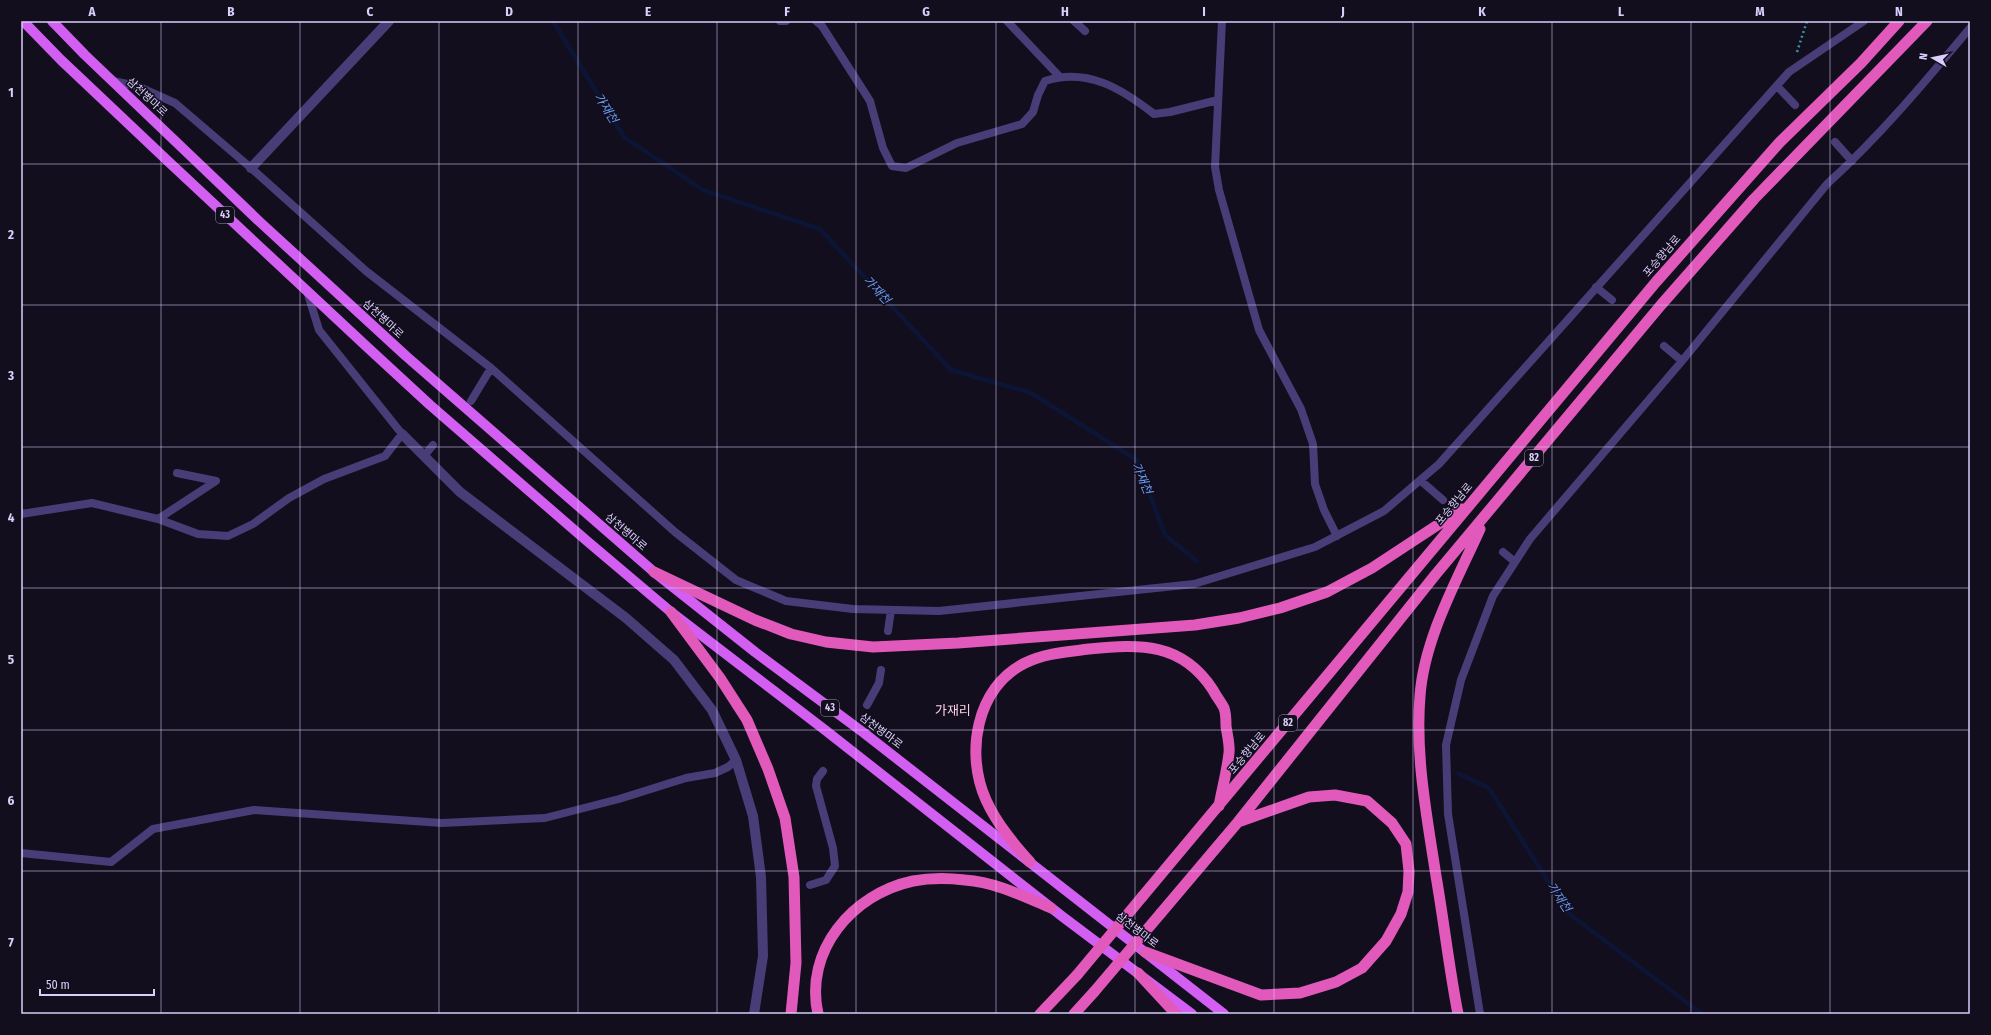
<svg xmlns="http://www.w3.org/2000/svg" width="1991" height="1035" font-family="'Fira Sans Condensed','Noto Sans KR',sans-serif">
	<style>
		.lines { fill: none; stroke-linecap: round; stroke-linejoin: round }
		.stream { stroke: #0d1537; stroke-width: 4.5 }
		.path { stroke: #3899a5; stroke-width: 2.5; stroke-dasharray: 2 3; stroke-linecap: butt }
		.service { stroke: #493d78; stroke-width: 8 }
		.minor { stroke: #493d78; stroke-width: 10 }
		.primary { stroke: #d25ff1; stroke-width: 10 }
		.trunk { stroke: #e15abb; stroke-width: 11 }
		.trunk-bridge { stroke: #e15abb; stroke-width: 11 }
		.grid { fill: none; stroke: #dacefb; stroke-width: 1; stroke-opacity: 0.55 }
		.labels { text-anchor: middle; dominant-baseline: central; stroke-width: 3; stroke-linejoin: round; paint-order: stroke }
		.shield { fill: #130e1d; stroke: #9e94b8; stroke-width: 1 }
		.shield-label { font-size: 10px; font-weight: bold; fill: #dacefb }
		.street-label { font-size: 11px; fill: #dacefb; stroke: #130e1d }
		.water-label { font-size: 12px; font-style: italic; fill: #6599f1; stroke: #130e1d }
		.quarter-label { font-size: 13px; fill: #fbd0e4; stroke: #130e1d }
		.neatline { fill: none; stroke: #dacefb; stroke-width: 1.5 }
		.grid-label { font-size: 13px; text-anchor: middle; font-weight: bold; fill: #dacefb }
	</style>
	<rect width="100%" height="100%" fill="#130e1d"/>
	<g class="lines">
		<path class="stream" d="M553,21L624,137L703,190L820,229L951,370L1031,393L1137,460L1165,535L1197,561
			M1459,774L1489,788L1568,913L1702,1014"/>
		<path class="path" d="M1797,52L1807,21"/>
		<path class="service" d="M780,21H786
			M816,21L822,26L870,101L883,148L892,166L906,168L957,143L1022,124L1033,112L1038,95L1045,81C1087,67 1122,89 1154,114L1170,112L1218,100
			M1007,21L1059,76
			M1074,21L1085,31
			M1222,21L1215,167L1219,190L1259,330L1301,409L1313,444L1315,484L1324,510L1337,536
			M113,81L137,86L175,103L251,168L366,271L491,368L675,532L736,580L786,601L853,609L939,611L1194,584L1315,547L1384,511L1439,464L1789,72L1864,21
			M1777,86L1795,105
			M1835,142L1852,161
			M1596,287L1612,300
			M1664,346L1682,361
			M471,401L491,368
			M424,456L433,445
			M177,473L216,481L158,519L198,534L228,536L253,524L289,498L324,479L385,456L402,434L319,330L307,291
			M1420,480L1443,500
			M21,514L92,503L158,519
			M1503,552L1515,562
			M888,631L891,610
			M867,705L879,683L881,670
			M21,853L111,862L153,829L254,810L442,823L545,818L619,799L686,778L715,773L728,767L736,760
			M810,885L826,880L835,866L833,848L816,786L817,779L823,771
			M1480,1014L1448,814L1446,745L1461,680L1493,596L1530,539L1682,361L1827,184C1879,137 1925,82 1970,28"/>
		<path class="minor" d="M251,168L389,21
			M402,434L460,492L626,618L674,660L712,710L736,760L753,816L761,877L763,956L754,1014"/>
		<path class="primary" d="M23,21L61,60L171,164L366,346L430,405L587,541L671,612L825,730L1063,917L1192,1014
			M52,21L85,55L261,223L406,356L654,572L755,652L864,733L1224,1014"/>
		<path class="trunk" d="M654,572L755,620L791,634L826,642L873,647L958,643L1195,625L1239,618L1280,608L1327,592L1372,568L1462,509
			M671,612L720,678L747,720L768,769L785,818L794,877L796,963L791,1014
			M1030,862C1013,843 997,824 986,800C965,754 976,687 1025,663C1046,653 1067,652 1089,649C1140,644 1182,642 1213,690C1216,696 1221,702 1224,708C1226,713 1226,720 1226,726C1227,734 1230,744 1229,753C1227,771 1222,789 1219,806
			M1142,897L1656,282L1780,142L1861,63L1899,21
			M1161,913L1238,822L1436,574L1661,305L1754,199L1927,21
			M1145,952L1261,995L1300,993L1336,982L1362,968L1386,941L1401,914L1408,892L1409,871L1406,844L1392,823L1367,801L1335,795L1309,797L1238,822
			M1138,973L1176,1014
			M818,1014C804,951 852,894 913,881C929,878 948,878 965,880C995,882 1023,896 1051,908
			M1040,1014L1077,975
			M1074,1014L1094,992
			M1458,1014C1449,968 1444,922 1436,876C1427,817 1415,756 1420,696C1424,639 1457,580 1480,529"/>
		<path class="trunk-bridge" d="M1077,975L1142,897
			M1094,992L1161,913"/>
	</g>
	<path class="grid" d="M161,21V1014M300,21V1014M439,21V1014M578,21V1014M717,21V1014M856,21V1014M996,21V1014M1135,21V1014M1274,21V1014M1413,21V1014M1552,21V1014M1691,21V1014M1830,21V1014M21,164H1970M21,305H1970M21,447H1970M21,588H1970M21,730H1970M21,871H1970"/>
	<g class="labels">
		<g class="shield">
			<rect x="216" y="207" width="18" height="16" rx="3"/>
			<rect x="1525" y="450" width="18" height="16" rx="3"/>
			<rect x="821" y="700" width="18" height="16" rx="3"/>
			<rect x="1279" y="715" width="18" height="16" rx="3"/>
		</g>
		<g class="shield-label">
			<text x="225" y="215">43</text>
			<text x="1534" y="458">82</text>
			<text x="830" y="708">43</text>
			<text x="1288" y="723">82</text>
		</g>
		<g class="street-label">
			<text transform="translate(147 97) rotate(43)">삼천병마로</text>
			<text transform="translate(1662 256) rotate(-49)">포승향남로</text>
			<text transform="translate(383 319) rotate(43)">삼천병마로</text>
			<text transform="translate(1454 504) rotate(-50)">포승향남로</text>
			<text transform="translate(626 532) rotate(41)">삼천병마로</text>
			<text transform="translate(881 731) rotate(37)">삼천병마로</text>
			<text transform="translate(1247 753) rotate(-50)">포승향남로</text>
			<text transform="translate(1137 930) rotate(38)">삼천병마로</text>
		</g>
		<g class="water-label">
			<text transform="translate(606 108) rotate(58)">가재천</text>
			<text transform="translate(877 290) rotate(47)">가재천</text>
			<text transform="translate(1142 478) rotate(67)">가재천</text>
			<text transform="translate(1559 897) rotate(56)">가재천</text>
		</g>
		<g class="quarter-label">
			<text x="953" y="710">가재리</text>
		</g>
	</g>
	<rect width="1991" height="1035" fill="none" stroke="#130e1d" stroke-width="44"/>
	<g transform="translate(1933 58) rotate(279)" stroke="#130e1d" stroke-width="3" paint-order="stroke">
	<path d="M0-3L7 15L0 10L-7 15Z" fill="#dacefb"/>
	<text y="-6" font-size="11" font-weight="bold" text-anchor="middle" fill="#dacefb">N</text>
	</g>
	<path d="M40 989v6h114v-6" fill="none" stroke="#dacefb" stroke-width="2"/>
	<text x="46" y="989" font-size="12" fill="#dacefb" stroke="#130e1d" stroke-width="3" paint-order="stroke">50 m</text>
	<rect x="22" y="22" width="1947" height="991" class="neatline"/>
	<g class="grid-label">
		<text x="92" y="16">A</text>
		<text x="231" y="16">B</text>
		<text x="370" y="16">C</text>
		<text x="509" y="16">D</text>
		<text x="648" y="16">E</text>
		<text x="787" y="16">F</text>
		<text x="926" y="16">G</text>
		<text x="1065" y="16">H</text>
		<text x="1204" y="16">I</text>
		<text x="1343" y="16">J</text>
		<text x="1482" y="16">K</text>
		<text x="1621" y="16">L</text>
		<text x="1760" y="16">M</text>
		<text x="1899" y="16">N</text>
		<text x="11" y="97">1</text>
		<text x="11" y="239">2</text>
		<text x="11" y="380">3</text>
		<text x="11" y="522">4</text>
		<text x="11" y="664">5</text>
		<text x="11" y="805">6</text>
		<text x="11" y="947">7</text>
	</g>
</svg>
